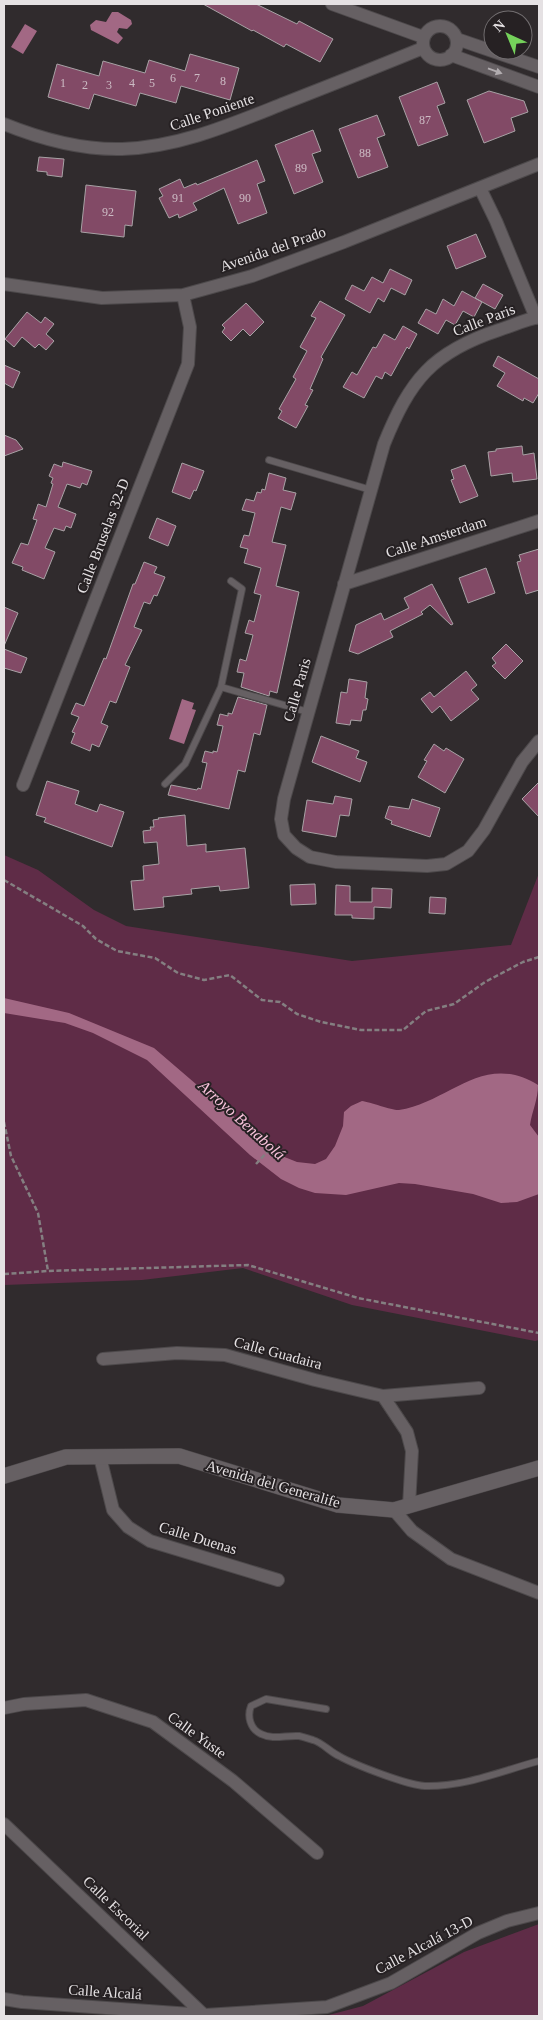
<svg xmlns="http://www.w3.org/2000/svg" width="543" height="2020" font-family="'Times New Roman',serif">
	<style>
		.green { fill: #5f2c47 }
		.water { fill: #a26884 }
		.building { fill: #824a66; stroke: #a8a2a5 }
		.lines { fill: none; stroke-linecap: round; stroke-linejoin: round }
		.service-casing { stroke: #4d494b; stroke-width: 8 }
		.minor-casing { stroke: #4d494b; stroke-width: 14 }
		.tertiary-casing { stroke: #4d494b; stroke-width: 16 }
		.path { stroke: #847f81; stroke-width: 2.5; stroke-dasharray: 5 2.5; stroke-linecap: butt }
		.service { stroke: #666063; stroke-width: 6 }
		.minor { stroke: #666063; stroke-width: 12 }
		.tertiary { stroke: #666063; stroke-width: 15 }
		.oneway { fill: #b2adb0 }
		.labels { text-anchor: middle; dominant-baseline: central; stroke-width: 4; stroke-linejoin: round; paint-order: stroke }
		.number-label { font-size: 12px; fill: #ccbbc4 }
		.street-label { font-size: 15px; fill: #e5e1e3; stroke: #262123 }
		.water-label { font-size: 16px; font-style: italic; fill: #f9c3dc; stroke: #262123 }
	</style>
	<rect width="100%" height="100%" fill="#302b2d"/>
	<path class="green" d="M4,855L38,870L94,910L126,926L352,961L511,945L539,873V1340L535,1341L352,1305L243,1268L142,1280L4,1285Z
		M539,1924V2016H325L363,2006L464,1952Z"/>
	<path class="water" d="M112,12H118L131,20L132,24L127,29L119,28L117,32L123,38L118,44L91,30L90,25L96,20L106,22Z
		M25,24L37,31L23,54L11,47Z
		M182,699L194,703L192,709L196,710L184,744L169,739Z
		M4,998L69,1013L154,1048L232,1115L252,1135L282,1156L297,1162L315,1164L326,1159L335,1146L343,1126L344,1112L351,1106L362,1101C370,1102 394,1111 399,1110C450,1102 483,1051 538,1085C538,1100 532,1111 530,1125L539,1137V1194L517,1202L501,1203L473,1194L415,1184L399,1183L346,1195L315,1193L299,1188L281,1179L250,1155L147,1060L93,1033L65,1023L4,1013Z"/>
	<path class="building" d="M203,4H256L297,24L299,21L333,39L320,62L286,44L284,47L253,30L252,31Z
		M190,54L239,68L230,100L181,86L176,103L140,93L136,106L94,94L89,109L48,97L57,64L99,76L103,61L145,73L149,60L185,71Z
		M437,82L445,103L437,106L448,135L418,146L399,97Z
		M489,91L524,101L528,112L511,118L515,131L484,143L467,100Z
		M377,115L385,135L377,138L388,167L358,178L339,129Z
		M313,130L321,151L312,154L323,182L294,194L275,145Z
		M39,157L64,159L62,177L47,175V172L37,171Z
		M257,160L265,181L257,184L267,213L238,224L224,188L193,203L197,210L179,218L178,214L169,218L159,198L163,196L159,189L180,179L184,188L196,183L197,185Z
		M86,185L136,191L132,226L125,225L124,237L81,232Z
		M476,234L486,257L456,269L447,246Z
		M390,269L412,280L405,295L391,288L384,302L378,298L370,313L345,299L352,285L364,291L372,277L383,283Z
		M483,284L503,295L495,309L475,298Z
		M462,291L482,302L474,317L463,311L455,325L446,320L438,334L418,323L426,309L436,314L443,299L454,306Z
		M320,301L345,315L321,357L323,359L310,389L313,390L305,405L308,406L296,428L278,418L282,411L279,409L296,379L293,377L307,351L300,347L316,318L311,316Z
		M246,303L264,322L250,336L243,329L231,341L222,332L225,328L222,325Z
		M27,312L41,323L45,317L54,324L46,334L54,341L46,350L39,344L35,348L22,337L14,347L5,339Z
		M403,326L417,334L409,349L407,347L391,376L385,372L382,379L376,376L364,398L343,387L352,372L357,375L373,347L376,348L384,334L395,340Z
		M498,356L539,379V393L533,403L524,398L523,401L497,386L505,373L493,366Z
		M4,365L20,372L13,388L4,383Z
		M4,435L16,440L23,449L4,456Z
		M522,446L523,455L534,453L537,479L513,482L512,473L491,476L488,452L496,451V449Z
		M63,462L92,471L87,485L82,483L80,488L67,484L58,507L76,514L71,528L66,526L64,531L54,528L45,548L55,552L44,579L22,570L23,567L12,563L21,543L28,545L37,520L33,519L38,504L46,507L53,484L51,483L53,478L49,476L54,464L62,467Z
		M182,463L204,471L196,491L194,490L190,499L172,492Z
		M465,465L478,496L460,503L451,480L454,479L451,470Z
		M269,473L286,478L283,490L296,493L291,510L281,507L272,542L286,545L276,586L299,592L277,693L270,691L269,696L241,687L244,673L237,672L240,659L246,661L253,635L245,633L249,620L254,622L261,595L254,593L261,568L244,563L248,549L240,547L244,535L249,536L255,513L242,510L246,499L254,501L257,492L261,493L262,489L265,490Z
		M157,518L176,526L168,546L149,538Z
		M539,549V590L526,594L517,562L521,561L519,555Z
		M144,562L157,567L154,573L165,577L157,596L154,595L150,604L144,602L134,627L142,630L125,665L130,667L116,703L110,701L101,723L108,726L99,747L92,744L90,751L71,743L75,733L72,732L79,717L71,714L76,703L84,706L104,658L106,659L133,584H135Z
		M486,568L495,593L468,603L459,578Z
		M432,584L453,624L451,625L430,605L421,612L423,614L390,631L393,637L358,654L349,651L356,625L381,613L384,620L409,608L404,598Z
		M4,607L18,613L4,646Z
		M506,644L523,661L505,679L492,666L496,663L492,658Z
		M4,649L27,658L21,673L4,668Z
		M466,671L477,685L471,690L479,699L451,721L440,706L432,713L421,699L430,692L434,697Z
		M349,679L367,682L365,698L368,699L366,710H363L361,721L351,720L350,725L336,723L341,692L347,693Z
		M238,697L267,705L260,735L254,733L245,772L238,770L229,809L168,795L171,785L197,790L198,788L201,789L207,763L202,762L205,751L213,753V751L217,752L223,726L217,725L220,714L228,716V713L232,714Z
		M321,736L359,751L356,758L367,762L360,782L312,762Z
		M434,744L444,751L446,748L464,759L445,793L418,777L427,761L424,760Z
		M47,781L79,791L75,804L97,812L100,804L124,812L112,847L44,822L46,818L36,815Z
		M539,782V817L522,799Z
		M335,796L352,799L349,816L340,815L336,837L302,831L307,800L333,804Z
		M412,799L440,808L430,837L391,824L392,821L385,818L389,806L409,809Z
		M185,815L187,846L206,844V852L245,848L249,888L220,891L219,886L191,889L192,894L163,897L164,907L134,910L131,881L144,880L143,866L159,864L157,842L144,843L143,831L151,830L150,827H154L153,820L159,819L158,818Z
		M315,884L316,904L291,905L290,885Z
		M336,885L350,886V902H372V888L392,889L391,908L374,907V919L352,918V915H335Z
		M430,897L446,898L445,914L429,913Z"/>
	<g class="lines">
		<defs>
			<path id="service" d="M269,460L371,490
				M221,687L308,712
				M165,784L185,764L221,687L242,589L231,581
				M326,1709L266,1699L251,1706C247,1716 250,1729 261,1734C273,1740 286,1735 299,1736C304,1737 309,1739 313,1740C323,1743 330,1752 339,1756C355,1765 407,1785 425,1786C465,1787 501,1771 539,1761"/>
			<path id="minor" d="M332,4L423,37
				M423 43a17 17 0 1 1 34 0a17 17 0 1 1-34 0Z
				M457,39L539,67
				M451,55L539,87
				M4,124C41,139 82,150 122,149C180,147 232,124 285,103C331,85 377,67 423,48
				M480,188L496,221L536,318
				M4,284L102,298L183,295L252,276L344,242L539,164
				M539,317C526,319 512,326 499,330C432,352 410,380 384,444L284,799L281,819L284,835L296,848L310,857L336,862L427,866L446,864L468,851L484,830L522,762L539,741
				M344,584L539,521
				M23,785L188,364L190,327L183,295
				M103,1359L177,1353L225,1355L315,1380L383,1396L479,1388
				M383,1396L407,1432L412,1451L409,1506
				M100,1457L113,1510L128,1527L150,1541L278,1580
				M394,1510L412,1531L451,1559L539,1593
				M4,1708L24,1704L86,1700L153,1722L233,1781L317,1853
				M4,1824L205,2016
				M4,1999L22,2002L205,2015L327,2007L391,1983L478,1933L507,1921L539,1913"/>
			<path id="tertiary" d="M4,1476L66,1457L179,1456L338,1505L394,1510L539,1468"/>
		</defs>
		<use href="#service" class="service-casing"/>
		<use href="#minor" class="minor-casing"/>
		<use href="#tertiary" class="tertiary-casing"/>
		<path class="path" d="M4,880L83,926L96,939L117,951L155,958L178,973L204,980L230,975L262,1000L280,1002L297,1014L321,1022L361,1030H403L426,1011L454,1004L485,982L523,962L539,957
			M4,1122L11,1156L38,1213L48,1271
			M256,1164L270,1149
			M4,1274L48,1271L248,1265L358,1298L539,1333"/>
		<use href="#service" class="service"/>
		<use href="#minor" class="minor"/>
		<use href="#tertiary" class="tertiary"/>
	</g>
	<defs><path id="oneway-solid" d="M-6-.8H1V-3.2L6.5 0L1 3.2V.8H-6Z" transform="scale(1.25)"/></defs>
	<use class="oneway" href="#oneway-solid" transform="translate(495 71) rotate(20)"/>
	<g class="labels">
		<g class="number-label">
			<text x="173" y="78">6</text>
			<text x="197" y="78">7</text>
			<text x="223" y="81">8</text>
			<text x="63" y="83">1</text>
			<text x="132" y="83">4</text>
			<text x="152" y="83">5</text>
			<text x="85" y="85">2</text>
			<text x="109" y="85">3</text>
			<text x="425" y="120">87</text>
			<text x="365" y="153">88</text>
			<text x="301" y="168">89</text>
			<text x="178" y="198">91</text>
			<text x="245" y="198">90</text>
			<text x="108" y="212">92</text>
		</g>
		<g class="street-label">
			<text transform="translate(212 112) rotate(-19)">Calle Poniente</text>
			<text transform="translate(273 249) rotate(-19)">Avenida del Prado</text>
			<text transform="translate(484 320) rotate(-21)">Calle Paris</text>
			<text transform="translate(103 536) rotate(-69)">Calle Bruselas 32-D</text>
			<text transform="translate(436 537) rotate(-18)">Calle Amsterdam</text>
			<text transform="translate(297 690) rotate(-74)">Calle Paris</text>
			<text transform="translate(278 1353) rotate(15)">Calle Guadaira</text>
			<text transform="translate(273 1484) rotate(16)">Avenida del Generalife</text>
			<text transform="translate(198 1538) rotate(17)">Calle Duenas</text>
			<text transform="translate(197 1735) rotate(36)">Calle Yuste</text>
			<text transform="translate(116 1908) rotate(44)">Calle Escorial</text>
			<text transform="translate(424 1945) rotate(-28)">Calle Alcalá 13-D</text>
			<text transform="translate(105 1992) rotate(4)">Calle Alcalá</text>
		</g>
		<g class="water-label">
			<text transform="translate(242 1120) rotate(42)">Arroyo Benabolá</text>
		</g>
	</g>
	<rect width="543" height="2020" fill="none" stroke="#e5e1e3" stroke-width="10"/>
	<g transform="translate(508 35) rotate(316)"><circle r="24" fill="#262123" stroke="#726e70"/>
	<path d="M0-4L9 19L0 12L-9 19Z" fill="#75d25b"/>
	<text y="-8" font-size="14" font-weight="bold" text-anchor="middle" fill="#e5e1e3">N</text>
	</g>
</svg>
